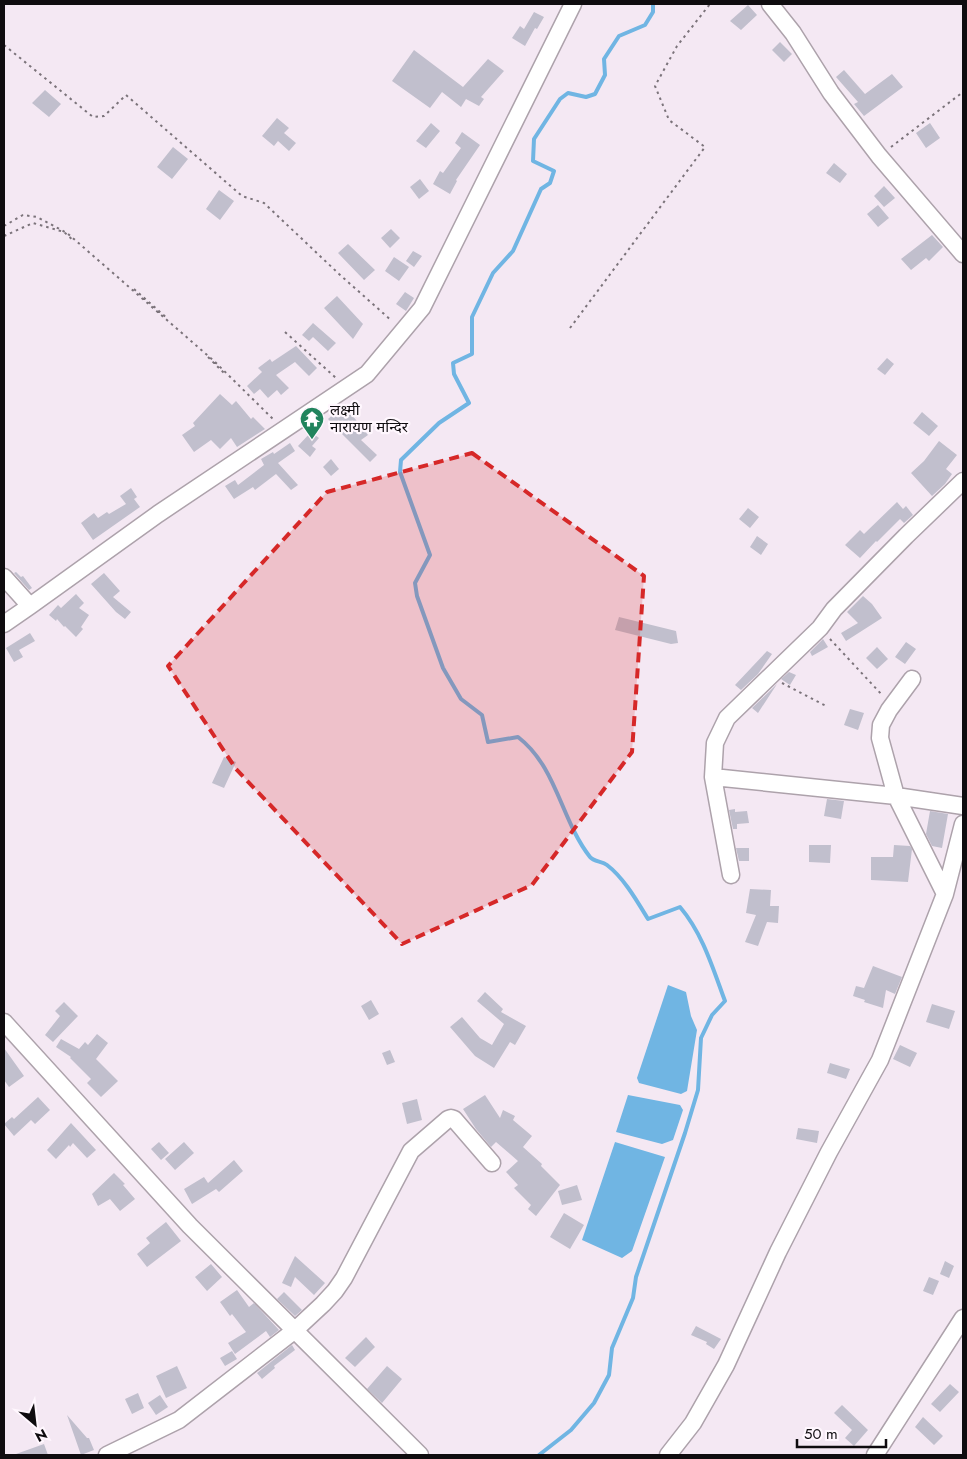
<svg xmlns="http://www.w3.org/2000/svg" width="967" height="1459" font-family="Jost,'Noto Sans Devanagari',sans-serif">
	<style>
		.water { fill: #70b5e3 }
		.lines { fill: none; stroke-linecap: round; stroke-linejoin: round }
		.stream { stroke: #70b5e3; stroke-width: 4 }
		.building { fill: #c1bfcd }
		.minor-casing { stroke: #ada2ab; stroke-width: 19 }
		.path { stroke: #7b737a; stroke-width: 2; stroke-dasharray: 2.5 4; stroke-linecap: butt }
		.minor { stroke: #fff; stroke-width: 16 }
		.marked { fill: #d62828; fill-opacity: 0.2; stroke: #d62828; stroke-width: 4; stroke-dasharray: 10 6; stroke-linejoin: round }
		.labels { text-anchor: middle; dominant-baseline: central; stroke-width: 4.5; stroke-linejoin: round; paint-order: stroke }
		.poi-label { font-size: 15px; fill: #0f0c0f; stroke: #fff7fe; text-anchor: start }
	</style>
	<rect width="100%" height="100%" fill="#f4e8f3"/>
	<path class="water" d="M668,985L686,992L691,1016L697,1030L687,1091L681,1094L639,1083L637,1078Z
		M628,1095L680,1105L683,1110L673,1140L662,1144L616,1132Z
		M615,1142L665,1157L632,1251L622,1258L582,1240Z"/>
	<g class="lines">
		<path class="stream" d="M539,1455L571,1430L594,1403L609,1375L612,1348L633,1298L636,1277L685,1133L698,1090L701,1038L712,1015L725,1001C713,969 703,934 680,907L648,919C637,901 624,878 607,865C602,861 594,862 590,857C561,820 557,767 518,737L488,742L482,715L461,699L443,668L417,596L415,583L430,555L400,472L401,460L439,423L469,403L454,374L453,363L472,354V317L493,273L513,251L541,189L550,183L554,171L533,161L534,139L560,99L568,93L586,97L595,94L605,75L604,59L619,36L645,25L653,12V4"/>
	</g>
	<path class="building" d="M748,5L757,15L741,30L730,21Z
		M534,12L544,17L537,29L535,28L525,46L512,38L520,26L524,29Z
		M780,42L792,54L784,62L772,50Z
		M414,50L463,87L488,59L504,71L481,97L484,99L479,106L466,99L461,107L442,92L430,108L392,81Z
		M844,70L865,94L892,74L903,87L864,116L854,104L858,102L836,77Z
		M45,90L61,104L49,117L32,103Z
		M277,118L289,128L284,133L296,143L289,151L278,141L274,146L262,136Z
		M431,123L440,131L426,148L416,141Z
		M930,123L940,138L926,148L916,133Z
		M462,132L480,145L456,180L457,181L450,194L433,184L440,171L443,173L461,148L455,143Z
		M173,147L188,159L172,179L157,167Z
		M834,163L847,174L840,183L826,173Z
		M420,179L429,191L419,199L410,187Z
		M884,186L895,198L884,207L874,196Z
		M219,190L234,201L220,220L206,209Z
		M878,205L889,218L878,227L867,214Z
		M391,229L400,238L390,248L381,238Z
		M932,235L943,247L929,261L926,258L911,270L901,259Z
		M348,244L375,270L364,280L338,253Z
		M413,251L422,256L414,267L406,261Z
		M394,257L409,267L399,281L385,271Z
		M405,292L414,298L406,311L396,304Z
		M337,296L363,324L353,339L324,308Z
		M313,323L336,343L328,351L313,337L309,341L302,335Z
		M296,346L317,368L309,376L295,362L276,375L289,388L281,395L277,390L268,398L260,389L254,394L247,386L262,372L258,368L270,359L272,362Z
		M887,358L894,364L885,375L877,369Z
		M220,394L232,405L236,401L251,419L253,417L265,429L237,447L231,438L220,449L211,440L194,452L182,435L195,426L193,423Z
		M344,405L368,435L361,440L377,455L370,462L343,435L328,419Z
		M922,412L938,426L929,436L913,423Z
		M311,432L319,438L312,446L316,449L310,457L298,446Z
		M939,441L957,455L946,469L952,474L945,484L932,496L911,473L924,461Z
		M290,443L295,451L278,463L298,485L291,490L276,474L255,490L253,487L234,499L225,486L235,480L238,485L264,465L261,459L273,452L274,454Z
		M331,459L339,469L331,476L323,467Z
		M131,488L137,497L134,499L140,507L93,540L81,523L94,513L98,518L107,512L109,514L126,504L120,496Z
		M897,502L903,509L906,506L913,515L904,523L900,519L877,542L876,541L860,558L845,545L860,530L864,534Z
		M748,508L759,517L750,528L739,519Z
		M757,536L768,544L761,555L750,547Z
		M16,572L21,577L23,576L32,588L29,590L14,573Z
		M104,573L120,591L113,597L131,612L125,619L116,612L91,584Z
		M76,594L84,603L79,608L89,615L81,627L83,629L76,637L65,626L64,627L57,619L56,621L49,615L58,605L61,608Z
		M863,596L872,604L882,618L846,641L841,633L858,623L847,612Z
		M619,617L676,631L678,643L671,644L615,630Z
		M30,633L35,641L19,650L23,657L14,662L6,648Z
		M823,639L828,647L812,656L810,652Z
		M906,642L916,649L905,664L895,657Z
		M877,647L888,659L877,669L866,658Z
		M767,651L772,654L758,674L741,690L735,685Z
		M789,672L796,675L790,685L781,679Z
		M777,684L758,713L752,708Z
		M850,709L864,713L858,730L844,725Z
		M224,757L236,762L224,788L212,783Z
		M827,799L844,801L841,819L824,816Z
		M735,809V812L747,811L749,823L737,824V829H733L729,810Z
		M930,811L948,814L942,848L932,846L926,834Z
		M809,845H831L830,863L809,862Z
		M894,845L910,846L912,849L908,882L871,880V857H893Z
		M736,848H749V861H739Z
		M750,889L771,890L770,906H779L778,923L767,922L758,946L745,942L756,915L746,913Z
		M873,966L902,977L895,994L886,990L883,1008L864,1002L865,1000L853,996L856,986L864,988Z
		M485,992L503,1009L501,1012L526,1026L515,1045L510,1042L494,1068L475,1056L450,1027L462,1017L480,1038L492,1045L504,1024L477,1001Z
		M371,1000L379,1014L369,1020L361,1006Z
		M64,1002L78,1016L53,1042L45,1035L60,1016L55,1011Z
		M932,1004L955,1011L949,1029L926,1022Z
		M97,1034L108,1043L96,1059L118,1081L101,1097L87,1083L91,1079L70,1058L71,1057L56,1047L61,1039L79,1049L85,1042L88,1045Z
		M900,1045L917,1053L910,1067L893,1059Z
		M4,1048L24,1076L9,1087L4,1080Z
		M390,1050L395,1062L387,1065L382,1053Z
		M830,1063L850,1069L846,1079L827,1073Z
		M485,1095L500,1118L503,1110L515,1116L513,1120L532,1136L523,1147L542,1164L541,1166L560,1185L536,1216L528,1209L531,1205L514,1188L518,1185L506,1172L518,1161L496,1142L491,1147L476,1129L463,1109Z
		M38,1097L50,1110L35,1124L31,1120L14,1136L4,1124L12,1117L14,1119Z
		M417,1099L422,1120L407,1124L402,1103Z
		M71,1123L96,1150L87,1158L73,1143L70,1147L69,1145L56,1159L47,1150Z
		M798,1128L819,1131L817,1143L796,1139Z
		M159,1142L169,1153L161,1160L151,1149Z
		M184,1142L194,1153L175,1170L165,1159Z
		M234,1160L243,1171L219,1192L216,1189L192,1204L184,1189L204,1177L208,1183Z
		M114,1173L125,1184L123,1185L135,1199L120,1211L110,1199L98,1206L92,1194Z
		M577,1185L582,1200L562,1205L558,1191Z
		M564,1213L584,1225L570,1249L550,1237Z
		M166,1222L181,1241L147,1267L137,1254L150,1243L146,1238Z
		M295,1256L325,1283L314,1295L295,1277L291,1287L282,1283Z
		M945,1261L954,1266L949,1278L940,1274Z
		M211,1264L222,1277L207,1291L195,1277Z
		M929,1277L939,1281L933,1295L923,1291Z
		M237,1290L249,1307L254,1303L279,1330L270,1337L266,1331L235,1354L228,1343L246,1332L232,1314L230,1316L220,1302Z
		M284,1292L302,1310L295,1316L277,1299Z
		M696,1326L721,1339L714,1349L706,1344L707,1342L691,1335Z
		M366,1337L375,1347L355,1367L345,1358Z
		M292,1345L295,1350L274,1366L275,1368L262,1379L257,1373Z
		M232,1351L237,1359L225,1366L220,1358Z
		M177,1366L187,1388L166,1398L156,1376Z
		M387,1366L402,1379L382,1403L367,1389Z
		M950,1384L959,1392L940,1412L931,1404Z
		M138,1393L144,1408L132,1414L125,1399Z
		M160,1395L168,1407L156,1415L148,1403Z
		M842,1405L868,1430L854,1446L845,1438L852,1430L834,1413Z
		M67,1415L87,1438H89L94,1450L81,1455Z
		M923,1417L943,1436L934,1445L915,1427Z
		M44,1444L48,1455H16V1454Z"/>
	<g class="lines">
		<defs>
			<path id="minor" d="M770,4L793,33L831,93L879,156L963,254
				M4,577L30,606
				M4,624L30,606L158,514L367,374L422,308L573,4
				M912,679L889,710L881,725L880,738L896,796L945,894
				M713,777L896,796L963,806
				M731,875L713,777L715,743L727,718L820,628L834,609L906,536L963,481
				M4,1022L190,1226L420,1455
				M107,1455L179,1420L294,1331L323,1304L335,1291L344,1278L411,1151L448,1119L451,1118L454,1119L492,1163
				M668,1455L693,1423L726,1365L778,1252L829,1152L880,1060L945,894L963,824
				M875,1455L963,1318"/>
		</defs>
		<use href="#minor" class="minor-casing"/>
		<path class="path" d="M4,45L93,117L104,116L126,95L242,196L264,203L339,274L392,321
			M891,147L963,92
			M4,226L23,215L37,217L67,233L214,361L273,419
			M4,236L33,223L64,232L74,241
			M134,289L168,319
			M570,328L705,147L669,120L655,86L677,46L710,4
			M285,332L336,378
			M208,357L224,373
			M830,639L883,696
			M782,683L826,706"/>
		<use href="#minor" class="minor"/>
	</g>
	<path class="marked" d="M472,453L644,576L632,752L532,885L402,944L236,769L168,666L327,492Z"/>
	<defs>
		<symbol id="temple-pin" viewBox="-11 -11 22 30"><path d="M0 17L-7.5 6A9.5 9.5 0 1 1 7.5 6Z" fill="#21845d" stroke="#fff7fe"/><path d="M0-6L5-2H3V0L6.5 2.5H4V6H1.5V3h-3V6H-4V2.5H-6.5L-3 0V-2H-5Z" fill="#fff"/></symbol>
	</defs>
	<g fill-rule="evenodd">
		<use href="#temple-pin" x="298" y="405" width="28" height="38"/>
	</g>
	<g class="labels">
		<g class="poi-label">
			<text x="330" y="410">लक्ष्मी<tspan x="330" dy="17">नारायण मन्दिर</tspan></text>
		</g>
	</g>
	<rect width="967" height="1459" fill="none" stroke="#0f0c0f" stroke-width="10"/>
	<g transform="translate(35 1424) rotate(152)" stroke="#fff7fe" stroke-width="4" paint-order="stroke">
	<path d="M0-4L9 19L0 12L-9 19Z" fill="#0f0c0f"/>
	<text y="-8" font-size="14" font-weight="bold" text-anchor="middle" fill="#0f0c0f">N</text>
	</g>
	<path d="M797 1439v8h89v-8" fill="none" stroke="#0f0c0f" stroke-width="2.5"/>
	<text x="804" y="1439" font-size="15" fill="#0f0c0f" stroke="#fff7fe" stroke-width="4" paint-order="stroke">50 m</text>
</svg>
